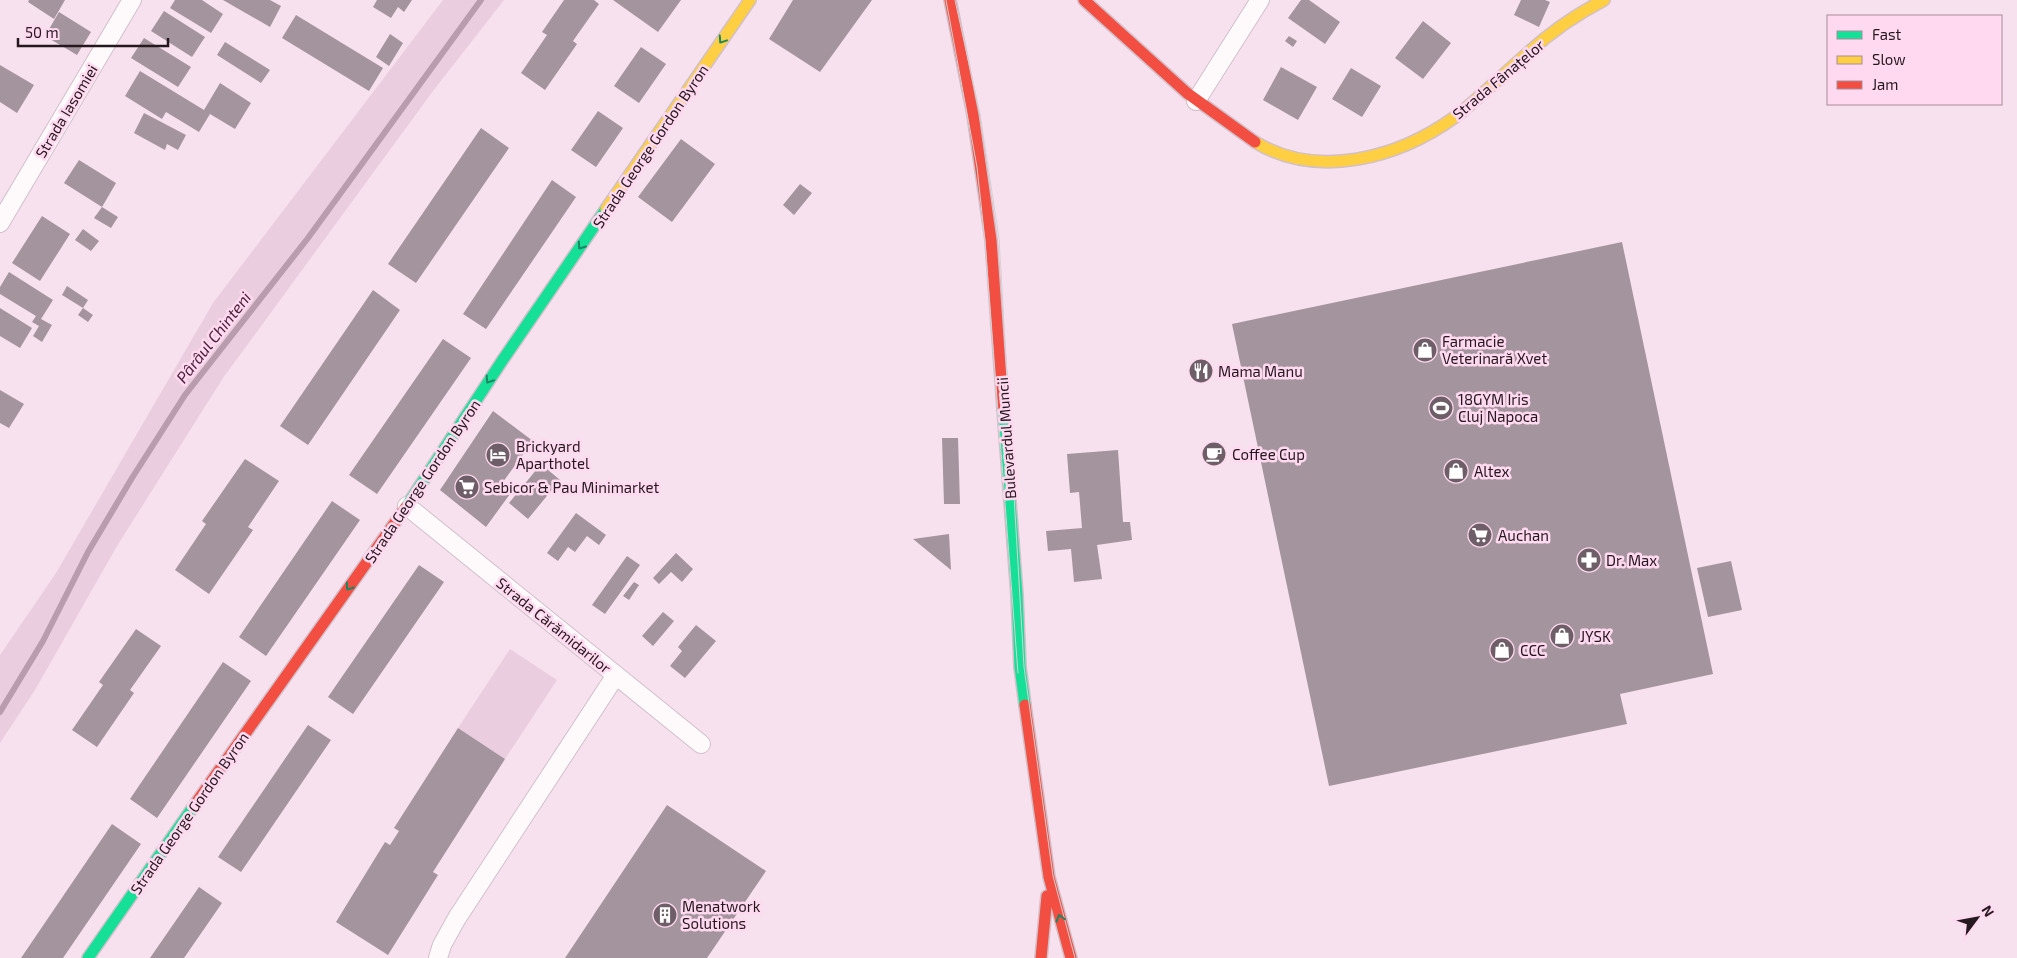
<svg xmlns="http://www.w3.org/2000/svg" width="2017" height="958" font-family="'Exo 2',sans-serif">
	<style>
		.green { fill: #eacedf }
		.lines { fill: none; stroke-linecap: round; stroke-linejoin: round }
		.stream { stroke: #b99dae; stroke-width: 6 }
		.building { fill: #a4949e }
		.street-casing { stroke: #d1c0ca; stroke-width: 20 }
		.fast-casing { stroke: #d1c0ca; stroke-width: 14 }
		.slow-casing { stroke: #d1c0ca; stroke-width: 14 }
		.jam-casing { stroke: #d1c0ca; stroke-width: 14 }
		.street { stroke: #fefafc; stroke-width: 18 }
		.fast { stroke: #16e098; stroke-width: 11 }
		.slow { stroke: #ffcf43; stroke-width: 11 }
		.jam { stroke: #f24e42; stroke-width: 11 }
		.tram { stroke: #d6d0d4; stroke-width: 1 }
		.oneway { stroke: #1d8662 }
		.labels { text-anchor: middle; dominant-baseline: central; stroke-width: 5; stroke-linejoin: round; paint-order: stroke }
		.street-label { font-size: 15px; fill: #25181f; stroke: #ffd9ef }
		.poi-label { font-size: 15px; fill: #25181f; stroke: #ffd9ef; text-anchor: start }
		.water-label { font-size: 16px; font-style: italic; fill: #4c213d; stroke: #ffd9ef }
	</style>
	<rect width="100%" height="100%" fill="#f7e1ee"/>
	<path class="green" d="M443,0H504L433,91L223,378L117,546L35,690L0,743V655L56,573L213,303Z
		M510,649L557,680L505,759L458,728Z"/>
	<g class="lines">
		<path class="stream" d="M0,712L43,641L88,552L132,478L185,395L308,238L481,0"/>
	</g>
	<path class="building" d="M29,0H65L54,19L28,2Z
		M175,0H202L223,14L211,33L170,8Z
		M223,0H270L281,6L270,27Z
		M377,0H412L404,12L398,7L391,18L373,7Z
		M564,0H594L599,4L573,41L577,44L545,90L521,73L547,35L542,32Z
		M613,0H681L658,32Z
		M793,0H872L820,72L769,39Z
		M1301,0H1309L1340,22L1325,44L1288,18Z
		M1521,0H1545L1550,2L1539,27L1514,15Z
		M164,11L205,37L192,57L151,31Z
		M59,12L91,32L77,55L45,36Z
		M296,15L383,68L369,91L282,38Z
		M1423,21L1451,43L1423,79L1395,58Z
		M390,34L403,43L389,66L376,57Z
		M1289,36L1297,41L1293,47L1285,41Z
		M144,38L191,67L178,87L131,58Z
		M225,42L270,70L261,83L217,55Z
		M641,47L666,64L639,103L614,86Z
		M0,65L34,85L17,113L0,102Z
		M1281,67L1317,87L1298,120L1263,100Z
		M1351,68L1381,86L1362,117L1332,99Z
		M140,71L204,110L220,83L251,103L235,129L210,114L199,132L166,112L162,119L125,96Z
		M598,111L623,128L596,167L571,150Z
		M144,113L186,135L178,150L167,144L165,150L134,133Z
		M481,128L509,148L416,283L388,264Z
		M681,139L715,164L672,222L638,197Z
		M79,160L116,183L102,207L118,217L111,228L94,218L102,207L64,183Z
		M552,180L576,197L486,329L463,314Z
		M800,184L812,193L794,215L783,205Z
		M42,216L70,234L40,281L12,263Z
		M83,229L99,241L91,251L75,240Z
		M1622,242L1713,674L1620,694L1627,724L1329,786L1232,324Z
		M9,272L53,300L41,319L52,325L42,342L33,336L39,326L32,322L36,316L0,294V287Z
		M67,286L88,300L83,308L93,315L88,322L78,315L83,308L62,295Z
		M373,290L400,310L308,445L280,426Z
		M0,308L32,328L20,348L0,336Z
		M443,339L471,358L377,494L349,475Z
		M0,390L24,404L9,428L0,423Z
		M493,411L533,441L500,486L510,494L486,527L440,490Z
		M942,438H958L960,504H944Z
		M1118,450L1123,522H1130L1132,540L1097,545L1102,579L1074,582L1071,549L1048,551L1046,531L1082,528L1079,492L1070,493L1067,454Z
		M245,459L279,481L248,527L253,530L209,594L175,570L206,524L202,521Z
		M541,464L560,480L528,519L509,503Z
		M332,501L360,520L266,656L239,637Z
		M576,513L606,535L599,545L587,536L575,552L568,547L558,561L547,553Z
		M949,534L951,570L913,539Z
		M676,553L693,569L682,582L671,572L659,584L653,578Z
		M627,556L640,565L605,614L592,605Z
		M1731,561L1742,610L1708,617L1697,568Z
		M419,565L444,582L353,714L328,697Z
		M634,582L639,585L629,600L623,596Z
		M663,612L674,621L653,646L642,636Z
		M696,625L716,641L685,678L670,666L682,651L678,647Z
		M136,629L161,646L130,690L134,693L97,747L72,730L103,685L99,682Z
		M223,662L251,681L157,818L130,799Z
		M308,725L331,740L241,872L218,857Z
		M458,728L505,759L433,872L438,875L388,955L336,922L385,842L390,845L399,831L394,828Z
		M667,805L766,871L707,958H565Z
		M112,824L141,844L63,958H21Z
		M199,887L222,903L184,958H150Z"/>
	<g class="lines">
		<defs>
			<path id="street" d="M1196,101L1260,0
				M0,223L132,0
				M407,506L701,744
				M438,958L442,945L457,918L616,675"/>
			<path id="fast" d="M1003,408L1017,595L1020,667L1025,705
				M406,507L502,361L606,209
				M88,958L196,803"/>
			<path id="slow" d="M1255,142C1318,180 1398,158 1455,117C1481,97 1504,73 1529,52C1552,31 1577,14 1604,0
				M606,209L750,0"/>
			<path id="jam" d="M950,0L973,115L991,240L1003,408
				M1084,0L1187,93L1255,142
				M1025,705L1049,877L1071,958
				M196,803L406,507
				M1041,958L1047,896"/>
		</defs>
		<use href="#street" class="street-casing"/>
		<use href="#fast" class="fast-casing"/>
		<use href="#slow" class="slow-casing"/>
		<use href="#jam" class="jam-casing"/>
		<use href="#street" class="street"/>
		<use href="#fast" class="fast"/>
		<use href="#slow" class="slow"/>
		<use href="#jam" class="jam"/>
		<path class="tram" d="M946,0L977,167L985,241L1018,673
			M955,0L980,114L999,238L1024,667L1053,876L1075,958"/>
	</g>
	<defs><path id="oneway-chevron" d="M-2-3.5L2.5 0L-2 3.5" fill="none" stroke-width="1.6" stroke-linecap="round" stroke-linejoin="round" transform="scale(1.25)"/></defs>
	<g class="oneway">
		<use href="#oneway-chevron" transform="translate(722 40) rotate(124)"/>
		<use href="#oneway-chevron" transform="translate(581 246) rotate(125)"/>
		<use href="#oneway-chevron" transform="translate(489 380) rotate(123)"/>
		<use href="#oneway-chevron" transform="translate(349 587) rotate(126)"/>
		<use href="#oneway-chevron" transform="translate(1060 918) rotate(-105)"/>
	</g>
	<defs>
		<symbol id="shop-disc" viewBox="-11 -11 22 22"><circle r="9.5" fill="#6e5e67" stroke="#ffd9ef"/><path d="M-5-2.5h2.3a2.7 3.5 0 0 1 5.4 0H5L5.5 6h-11ZM-1.5-2.5h3a1.5 2.3 0 0 0-3 0Z" fill="#fff"/></symbol>
		<symbol id="restaurant-disc" viewBox="-11 -11 22 22"><circle r="9.5" fill="#6e5e67" stroke="#ffd9ef"/><path d="M-5-6h1v4h1v-4h1v4h1v-4h1v5L-1.5 .5V6h-2V.5L-5-1ZM5-6V6H3V1.5H1.5Q1.5-4 5-6Z" fill="#fff"/></symbol>
		<symbol id="stadium-disc" viewBox="-11 -11 22 22"><circle r="9.5" fill="#6e5e67" stroke="#ffd9ef"/><path d="M0-5a6.5 5 0 1 0 0 10a6.5 5 0 1 0 0-10ZM-3.5-1.8h7v3.6h-7Z" fill="#fff"/></symbol>
		<symbol id="cafe-disc" viewBox="-11 -11 22 22"><circle r="9.5" fill="#6e5e67" stroke="#ffd9ef"/><path d="M-5.5-4.5H6V0H3Q3 3.5 0 3.5H-2.5Q-5.5 3.5-5.5 0ZM3-3.2v2h1.7v-2ZM-6 4.5H4V6H-6Z" fill="#fff"/></symbol>
		<symbol id="hotel-disc" viewBox="-11 -11 22 22"><circle r="9.5" fill="#6e5e67" stroke="#ffd9ef"/><path d="M-6-4.5h1.5V1H6V5H4.5V3h-9V5H-6ZM-4 0a1.8 1.8 0 1 1 3.6 0ZM.5 0V-2.5h3Q6-2.5 6 0Z" fill="#fff"/></symbol>
		<symbol id="supermarket-disc" viewBox="-11 -11 22 22"><circle r="9.5" fill="#6e5e67" stroke="#ffd9ef"/><path d="M-6-5.5h2.5l.6 2H6L4.5 2H-2.5L-4.4-4H-6ZM-1.5 3.2a1.3 1.3 0 1 0 .1 0ZM3 3.2a1.3 1.3 0 1 0 .1 0Z" fill="#fff"/></symbol>
		<symbol id="pharmacy-disc" viewBox="-11 -11 22 22"><circle r="9.5" fill="#6e5e67" stroke="#ffd9ef"/><path d="M-2-6h4v4h4v4h-4v4h-4v-4h-4v-4h4Z" fill="#fff"/></symbol>
		<symbol id="building-disc" viewBox="-11 -11 22 22"><circle r="9.5" fill="#6e5e67" stroke="#ffd9ef"/><path d="M-4-6H4V6H1V3H-1V6H-4ZM-2.5-4.3h1.7v1.8h-1.7ZM.8-4.3h1.7v1.8H.8ZM-2.5-1h1.7V.8h-1.7ZM.8-1h1.7V.8H.8Z" fill="#fff"/></symbol>
	</defs>
	<g fill-rule="evenodd">
		<use href="#shop-disc" x="1411" y="336" width="28" height="28"/>
		<use href="#restaurant-disc" x="1187" y="357" width="28" height="28"/>
		<use href="#stadium-disc" x="1427" y="394" width="28" height="28"/>
		<use href="#cafe-disc" x="1200" y="440" width="28" height="28"/>
		<use href="#hotel-disc" x="484" y="441" width="28" height="28"/>
		<use href="#shop-disc" x="1442" y="457" width="28" height="28"/>
		<use href="#supermarket-disc" x="453" y="473" width="28" height="28"/>
		<use href="#supermarket-disc" x="1466" y="521" width="28" height="28"/>
		<use href="#pharmacy-disc" x="1575" y="546" width="28" height="28"/>
		<use href="#shop-disc" x="1548" y="622" width="28" height="28"/>
		<use href="#shop-disc" x="1488" y="636" width="28" height="28"/>
		<use href="#building-disc" x="651" y="901" width="28" height="28"/>
	</g>
	<g class="labels">
		<g class="street-label">
			<text transform="translate(1498 79) rotate(-40)">Strada Fânațelor</text>
			<text transform="translate(66 111) rotate(-59)">Strada Iasomiei</text>
			<text transform="translate(650 146) rotate(-56)">Strada George Gordon Byron</text>
			<text transform="translate(1006 438) rotate(-94)">Bulevardul Muncii</text>
			<text transform="translate(422 481) rotate(-56)">Strada George Gordon Byron</text>
			<text transform="translate(554 625) rotate(39)">Strada Cărămidarilor</text>
			<text transform="translate(189 813) rotate(-55)">Strada George Gordon Byron</text>
		</g>
		<g class="poi-label">
			<text x="1442" y="341">Farmacie<tspan x="1442" dy="17">Veterinară Xvet</tspan></text>
			<text x="1218" y="371">Mama Manu</text>
			<text x="1458" y="399">18GYM Iris<tspan x="1458" dy="17">Cluj Napoca</tspan></text>
			<text x="516" y="446">Brickyard<tspan x="516" dy="17">Aparthotel</tspan></text>
			<text x="1232" y="454">Coffee Cup</text>
			<text x="1474" y="471">Altex</text>
			<text x="484" y="487">Sebicor &amp; Pau Minimarket</text>
			<text x="1498" y="535">Auchan</text>
			<text x="1606" y="560">Dr. Max</text>
			<text x="1580" y="636">JYSK</text>
			<text x="1520" y="650">CCC</text>
			<text x="682" y="906">Menatwork<tspan x="682" dy="17">Solutions</tspan></text>
		</g>
		<g class="water-label">
			<text transform="translate(213 337) rotate(-52)">Pârâul Chinteni</text>
		</g>
	</g>
	<rect x="1827" y="15" width="175" height="90" fill="#ffd9ef" stroke="#a88c9c"/>
	<rect x="1837" y="31" width="25" height="8" fill="#16e098" stroke="#a88c9c"/>
	<text x="1872" y="40" font-size="15" fill="#25181f">Fast</text>
	<rect x="1837" y="56" width="25" height="8" fill="#ffcf43" stroke="#a88c9c"/>
	<text x="1872" y="65" font-size="15" fill="#25181f">Slow</text>
	<rect x="1837" y="81" width="25" height="8" fill="#f24e42" stroke="#a88c9c"/>
	<text x="1872" y="90" font-size="15" fill="#25181f">Jam</text>
	<g transform="translate(1977 918) rotate(58)" stroke="#ffd9ef" stroke-width="4" paint-order="stroke">
	<path d="M0-4L9 19L0 12L-9 19Z" fill="#25181f"/>
	<text y="-8" font-size="14" font-weight="bold" text-anchor="middle" fill="#25181f">N</text>
	</g>
	<path d="M18 38v8h150v-8" fill="none" stroke="#25181f" stroke-width="2.5"/>
	<text x="25" y="38" font-size="15" fill="#25181f" stroke="#ffd9ef" stroke-width="4" paint-order="stroke">50 m</text>
</svg>
